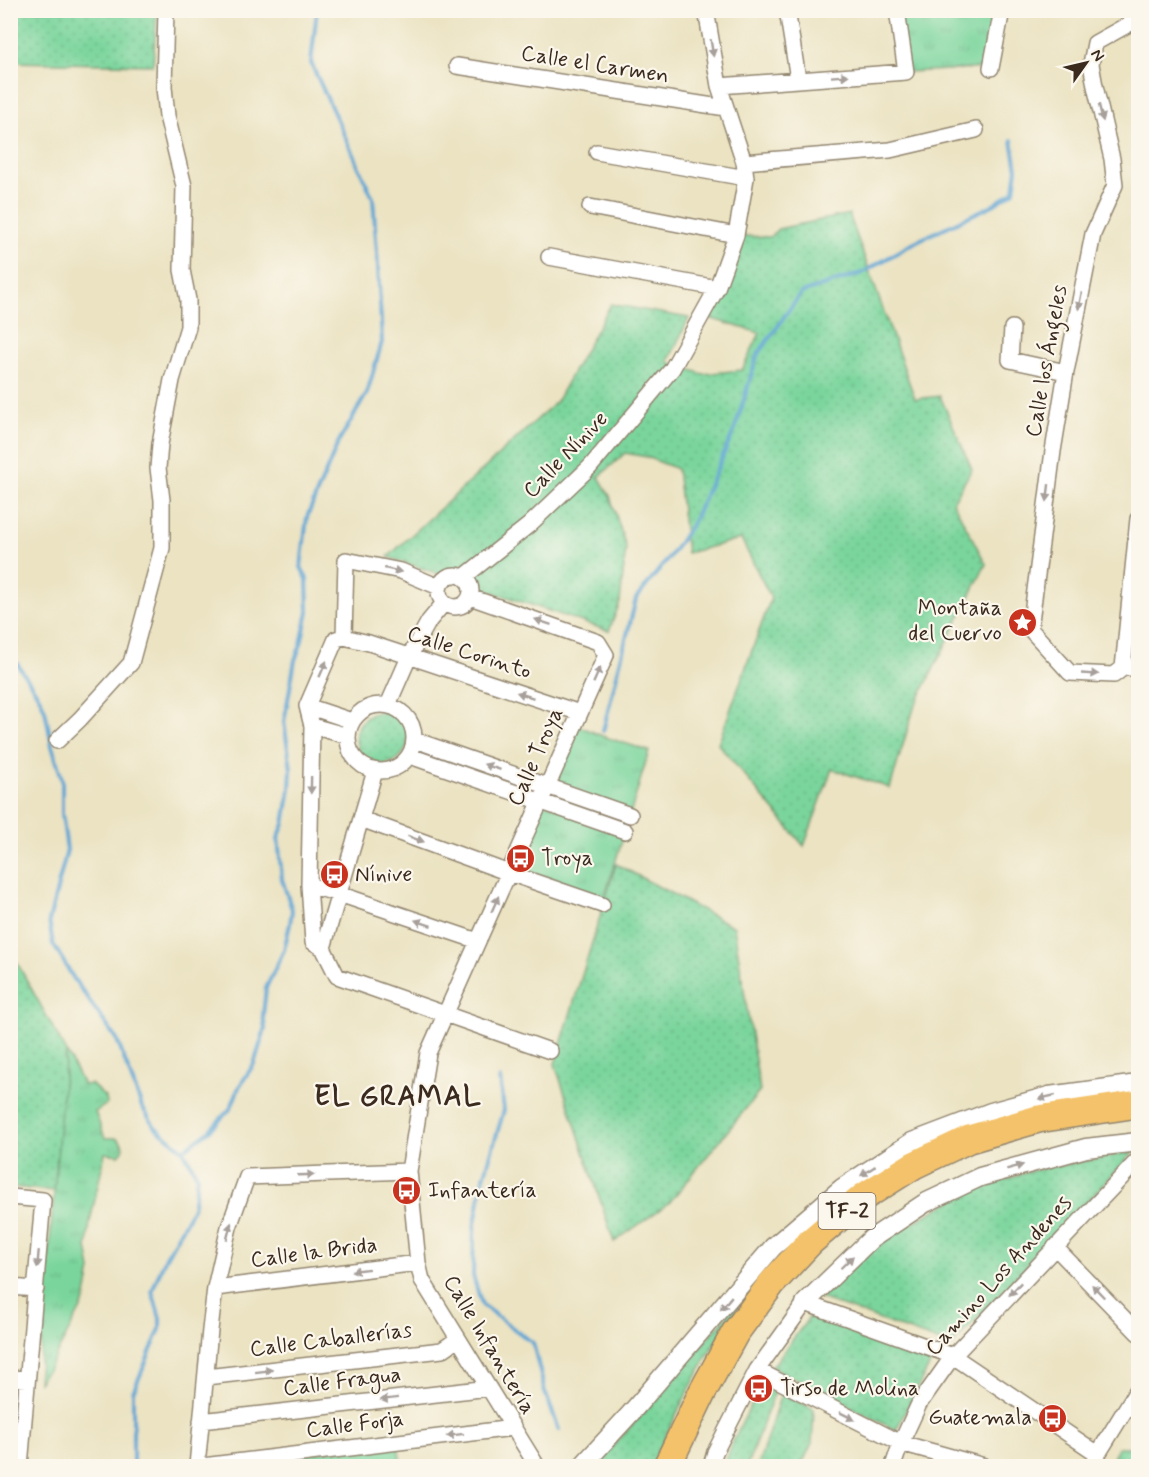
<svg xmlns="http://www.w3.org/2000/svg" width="1149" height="1477" font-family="Mynerve,sans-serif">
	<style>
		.grass { fill: url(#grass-dots); stroke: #5a805d; stroke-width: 1.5 }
		.park { fill: url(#park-tufts); stroke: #5a805d; stroke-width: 1.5 }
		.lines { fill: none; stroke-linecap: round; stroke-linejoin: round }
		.stream { stroke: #5da4d3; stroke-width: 4 }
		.minor-casing { stroke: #938670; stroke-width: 18 }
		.tertiary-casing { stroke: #938670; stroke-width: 21 }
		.motorway-casing { stroke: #938670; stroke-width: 30 }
		.minor { stroke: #fff; stroke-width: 15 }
		.tertiary { stroke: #fff; stroke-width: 18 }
		.motorway { stroke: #f4c26a; stroke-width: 27 }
		.oneway { fill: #a79f9a }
		.labels { text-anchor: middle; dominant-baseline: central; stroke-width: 4.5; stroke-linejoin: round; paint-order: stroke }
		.shield { fill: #fbf7ec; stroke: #75685c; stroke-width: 1.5 }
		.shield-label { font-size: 21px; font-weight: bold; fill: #3b2a1e }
		.street-label { font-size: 22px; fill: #3b2a1e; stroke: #fbf7ec }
		.poi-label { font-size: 22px; fill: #3b2a1e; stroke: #fbf7ec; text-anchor: start }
		.district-label { font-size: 28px; font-weight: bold; letter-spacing: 1.5px; fill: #3b2a1e; stroke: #fbf7ec }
	</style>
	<defs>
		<pattern id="grass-dots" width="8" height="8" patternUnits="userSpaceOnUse" patternTransform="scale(1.5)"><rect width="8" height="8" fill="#7ad59c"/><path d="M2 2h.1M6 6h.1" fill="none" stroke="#6ab786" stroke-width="1.8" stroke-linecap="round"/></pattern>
		<pattern id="park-tufts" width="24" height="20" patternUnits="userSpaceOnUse" patternTransform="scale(1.5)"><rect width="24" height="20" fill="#7ad59c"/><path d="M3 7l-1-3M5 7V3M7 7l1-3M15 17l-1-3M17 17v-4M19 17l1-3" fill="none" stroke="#6ab786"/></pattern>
	</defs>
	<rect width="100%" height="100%" fill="#fbf7ec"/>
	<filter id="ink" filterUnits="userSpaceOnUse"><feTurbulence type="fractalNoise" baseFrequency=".0167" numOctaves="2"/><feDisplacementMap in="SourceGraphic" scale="12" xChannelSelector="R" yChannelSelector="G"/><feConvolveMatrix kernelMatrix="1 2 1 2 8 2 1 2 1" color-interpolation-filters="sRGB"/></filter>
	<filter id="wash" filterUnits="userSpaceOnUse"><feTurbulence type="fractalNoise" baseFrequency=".008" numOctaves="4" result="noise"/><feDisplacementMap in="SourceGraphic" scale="24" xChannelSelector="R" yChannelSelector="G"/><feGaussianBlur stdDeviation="1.35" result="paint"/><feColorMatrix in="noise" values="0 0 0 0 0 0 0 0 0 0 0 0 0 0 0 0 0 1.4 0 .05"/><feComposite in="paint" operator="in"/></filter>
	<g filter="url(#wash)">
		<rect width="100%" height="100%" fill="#ebe3c2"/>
		<path class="grass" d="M11,10L157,11L153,65L11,62Z
			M849,214L915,399L940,396L972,469L953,502L986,564L914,708L890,788L832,769L804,846L718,744L771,598L741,539L687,553L677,469L647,457L625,453L599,477L610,496L626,547L620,602L609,631L388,557L556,402L611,304L689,318L668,362L703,374L742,370L760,333L709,318L741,236L770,237L778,229Z
			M356 738a26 26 0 1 1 52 0a26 26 0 1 1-52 0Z
			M616,864L734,927L760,1091L669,1203L614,1242L555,1064Z
			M10,950L66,1051L55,1191L11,1187Z
			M1134,1152L951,1346L820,1298L885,1238L964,1194L1031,1171Z
			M752,1279L757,1281L712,1348L685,1397L651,1466H596L728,1315L724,1312Z
			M811,1315L931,1362L896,1430L772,1367Z
			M764,1387L775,1391L747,1466H724L734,1439L759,1389Z
			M781,1394L814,1409L812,1443L801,1466H758Z
			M1118,1447H1134L1138,1451V1466H1110Z"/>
		<path class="park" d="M897,11H1002L991,68L906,72Z
			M575,724L602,736L649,751L630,815L547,786Z
			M540,802L625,831L602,905L509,873Z
			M66,1051L83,1085L91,1084L106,1098L107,1104L95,1112L105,1138C115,1137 120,1137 124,1148L122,1152L119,1155L105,1153L90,1222L87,1247L91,1270L85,1301L49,1368L38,1382Z
			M398,1442L401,1466H305L304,1454Z"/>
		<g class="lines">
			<path class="stream" d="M10,653L40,698L45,710L52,746L62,779V813L67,850L49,921L53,944L74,979L117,1040L142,1107L155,1127L183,1150L197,1175L195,1196L193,1208L165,1259L152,1291L160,1318V1329L133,1392V1466
				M603,731L636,599L670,556L693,522L735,429L757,356L801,293L862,273L917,241L993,205L1014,191L1017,169L1012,140
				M500,1079L504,1110L482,1184L474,1229L473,1276L482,1305L533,1343L545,1392L559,1430
				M183,1150L209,1131L231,1108L239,1087L254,1064L265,1029L263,1015L266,988L284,950L290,924L292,910L282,879L278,838L284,824L290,788L291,769L284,722L295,660L301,644L308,612L307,579L301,567L307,517L338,443L367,393L382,342L378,266L373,198L311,63L317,10"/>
		</g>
	</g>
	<g filter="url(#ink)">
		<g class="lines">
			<defs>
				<path id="minor" d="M787,10L798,79
					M457,66L726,108
					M991,68L1002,10
					M719,86L906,72L897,10
					M597,152L746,178
					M744,162L890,150L976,130
					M590,207L736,235
					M549,257L717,288
					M1012,328L1010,360L1066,372
					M439 591a16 16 0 1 1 32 0a16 16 0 1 1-32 0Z
					M464,577L529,525L590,467L672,369L717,288L736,235L746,178L744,162L719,86L706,10
					M470,597L598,642L606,655L428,1053L409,1171L418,1263L422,1280L537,1466
					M344,637L336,639L307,706L312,726L309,885L313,942L323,948L337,976L550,1051
					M344,637L369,643L580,713
					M344,637L346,560L401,571L439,587
					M1123,668L1114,675L1070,673L1030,629L1053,451L1066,372L1093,234L1115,185L1112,159L1095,86L1091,64L1095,43L1138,19
					M1123,668L1138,519
					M1123,668H1138
					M348 738a33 33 0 1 1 66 0a33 33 0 1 1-66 0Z
					M388,705L409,657L429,621L444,603
					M307,706L352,721
					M312,726L348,736
					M415,740L630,815
					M57,741L80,719L131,663L162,548V500L158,468L160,444L172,380L188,327V300L182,270L184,186L167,116L164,87L166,10
					M410,756L625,831
					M361,819L509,873L602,905
					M309,885L339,894L478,941
					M323,948L375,771
					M10,1197L43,1200L20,1466
					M1055,1247L1138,1333
					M10,1287L36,1289
					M215,1288L418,1263
					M757,1370L901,1443L984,1466
					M206,1377L442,1350L458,1339
					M10,1378L27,1379
					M201,1421L489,1388
					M197,1466L210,1330L215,1288L229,1227L247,1177L409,1171
					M203,1466L513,1428
					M711,1466L715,1452L757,1370L805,1303L953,1356L1098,1454
					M893,1466L901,1443L919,1404L953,1356L1138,1160
					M1092,1466L1098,1454L1138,1389"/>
				<path id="tertiary" d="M805,1303L871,1239L925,1203L980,1177L1086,1148L1138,1142
					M582,1466L630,1414L773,1247L842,1188L912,1142L991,1112L1049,1096L1138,1084"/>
				<path id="motorway" d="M667,1466L703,1391L735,1333L772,1283L810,1242L863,1197L914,1165L969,1139L1038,1119L1138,1104"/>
			</defs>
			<use href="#minor" class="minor-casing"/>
			<use href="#tertiary" class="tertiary-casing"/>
			<use href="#motorway" class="motorway-casing"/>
			<use href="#minor" class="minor"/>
			<use href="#tertiary" class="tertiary"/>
			<use href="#motorway" class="motorway"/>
		</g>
		<defs><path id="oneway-solid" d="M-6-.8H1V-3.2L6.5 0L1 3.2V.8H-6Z" transform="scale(1.5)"/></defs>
		<g class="oneway">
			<use href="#oneway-solid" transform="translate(712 48) rotate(81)"/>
			<use href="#oneway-solid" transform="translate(840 76) rotate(-4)"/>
			<use href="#oneway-solid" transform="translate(1101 113) rotate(76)"/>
			<use href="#oneway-solid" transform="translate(1080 301) rotate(101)"/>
			<use href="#oneway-solid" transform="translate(1048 493) rotate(97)"/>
			<use href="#oneway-solid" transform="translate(393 570) rotate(13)"/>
			<use href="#oneway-solid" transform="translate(543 622) rotate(-161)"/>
			<use href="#oneway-solid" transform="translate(323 669) rotate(-66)"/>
			<use href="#oneway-solid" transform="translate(1090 674) rotate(3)"/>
			<use href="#oneway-solid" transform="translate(597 675) rotate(-66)"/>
			<use href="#oneway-solid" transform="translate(525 695) rotate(-162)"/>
			<use href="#oneway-solid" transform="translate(492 767) rotate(-161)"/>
			<use href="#oneway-solid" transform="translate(311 785) rotate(91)"/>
			<use href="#oneway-solid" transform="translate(416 839) rotate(20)"/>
			<use href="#oneway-solid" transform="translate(495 904) rotate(-66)"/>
			<use href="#oneway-solid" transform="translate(423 923) rotate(-161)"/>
			<use href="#oneway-solid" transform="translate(1047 1097) rotate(167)"/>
			<use href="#oneway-solid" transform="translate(1015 1167) rotate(-15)"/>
			<use href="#oneway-solid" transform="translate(868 1171) rotate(147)"/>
			<use href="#oneway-solid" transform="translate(306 1175) rotate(-2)"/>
			<use href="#oneway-solid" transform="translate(229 1231) rotate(-75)"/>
			<use href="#oneway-solid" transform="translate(38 1259) rotate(95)"/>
			<use href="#oneway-solid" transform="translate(847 1262) rotate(-44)"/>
			<use href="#oneway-solid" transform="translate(360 1270) rotate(173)"/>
			<use href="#oneway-solid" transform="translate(1015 1289) rotate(133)"/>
			<use href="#oneway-solid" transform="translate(1098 1291) rotate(-134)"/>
			<use href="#oneway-solid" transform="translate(726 1303) rotate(130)"/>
			<use href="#oneway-solid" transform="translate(264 1371) rotate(-7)"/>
			<use href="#oneway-solid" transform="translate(389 1399) rotate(173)"/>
			<use href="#oneway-solid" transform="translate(847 1416) rotate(27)"/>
			<use href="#oneway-solid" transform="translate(455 1435) rotate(173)"/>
		</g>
	</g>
	<defs>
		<symbol id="sight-disc" viewBox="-11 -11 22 22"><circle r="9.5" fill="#c8321e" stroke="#fbf7ec"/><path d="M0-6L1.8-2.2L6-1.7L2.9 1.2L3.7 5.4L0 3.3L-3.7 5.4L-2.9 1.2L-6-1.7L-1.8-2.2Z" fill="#fff"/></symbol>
		<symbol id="bus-disc" viewBox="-11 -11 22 22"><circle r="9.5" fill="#c8321e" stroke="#fbf7ec"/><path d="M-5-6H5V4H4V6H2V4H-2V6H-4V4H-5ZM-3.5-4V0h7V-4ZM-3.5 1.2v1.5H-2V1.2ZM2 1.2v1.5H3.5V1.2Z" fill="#fff"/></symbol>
	</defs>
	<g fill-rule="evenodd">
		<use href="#sight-disc" x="1006" y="606" width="33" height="33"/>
		<use href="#bus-disc" x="504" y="842" width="33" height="33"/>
		<use href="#bus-disc" x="318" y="858" width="33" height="33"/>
		<use href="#bus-disc" x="390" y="1174" width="33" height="33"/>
		<use href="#bus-disc" x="742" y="1372" width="33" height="33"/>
		<use href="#bus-disc" x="1036" y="1402" width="33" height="33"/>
	</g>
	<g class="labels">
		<rect class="shield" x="818.5" y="1193" width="57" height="36" rx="4.5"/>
		<g class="shield-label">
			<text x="847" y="1211">TF-2</text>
		</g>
		<g class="street-label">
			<text transform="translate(595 65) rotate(9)">Calle el Carmen</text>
			<text transform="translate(1047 361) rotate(-80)">Calle los Ángeles</text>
			<text transform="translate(566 455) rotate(-46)">Calle Nínive</text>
			<text transform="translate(469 653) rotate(18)">Calle Corinto</text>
			<text transform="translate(536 757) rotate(-66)">Calle Troya</text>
			<text transform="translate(314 1253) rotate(-7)">Calle la Brida</text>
			<text transform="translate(999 1276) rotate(-48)">Camino Los Andenes</text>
			<text transform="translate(331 1340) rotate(-7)">Calle Caballerías</text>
			<text transform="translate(489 1345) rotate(59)">Calle Infantería</text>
			<text transform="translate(342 1382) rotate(-7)">Calle Fragua</text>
			<text transform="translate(355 1425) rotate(-7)">Calle Forja</text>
		</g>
		<g class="poi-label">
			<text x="1002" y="609" text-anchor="end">Montaña<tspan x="1002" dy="25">del Cuervo</tspan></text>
			<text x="541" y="859">Troya</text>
			<text x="355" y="875">Nínive</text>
			<text x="428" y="1191">Infantería</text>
			<text x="780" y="1389">Tirso de Molina</text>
			<text x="1032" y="1418" text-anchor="end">Guatemala</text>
		</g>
		<g class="district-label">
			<text x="398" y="1097">EL GRAMAL</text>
		</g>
	</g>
	<rect width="1149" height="1477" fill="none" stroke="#fbf7ec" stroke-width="36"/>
	<g transform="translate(1086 63) rotate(56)" stroke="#fbf7ec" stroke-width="4.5" paint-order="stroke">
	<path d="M0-4.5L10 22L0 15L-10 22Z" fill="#3b2a1e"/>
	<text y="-9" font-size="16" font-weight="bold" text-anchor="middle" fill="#3b2a1e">N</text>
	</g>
</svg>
